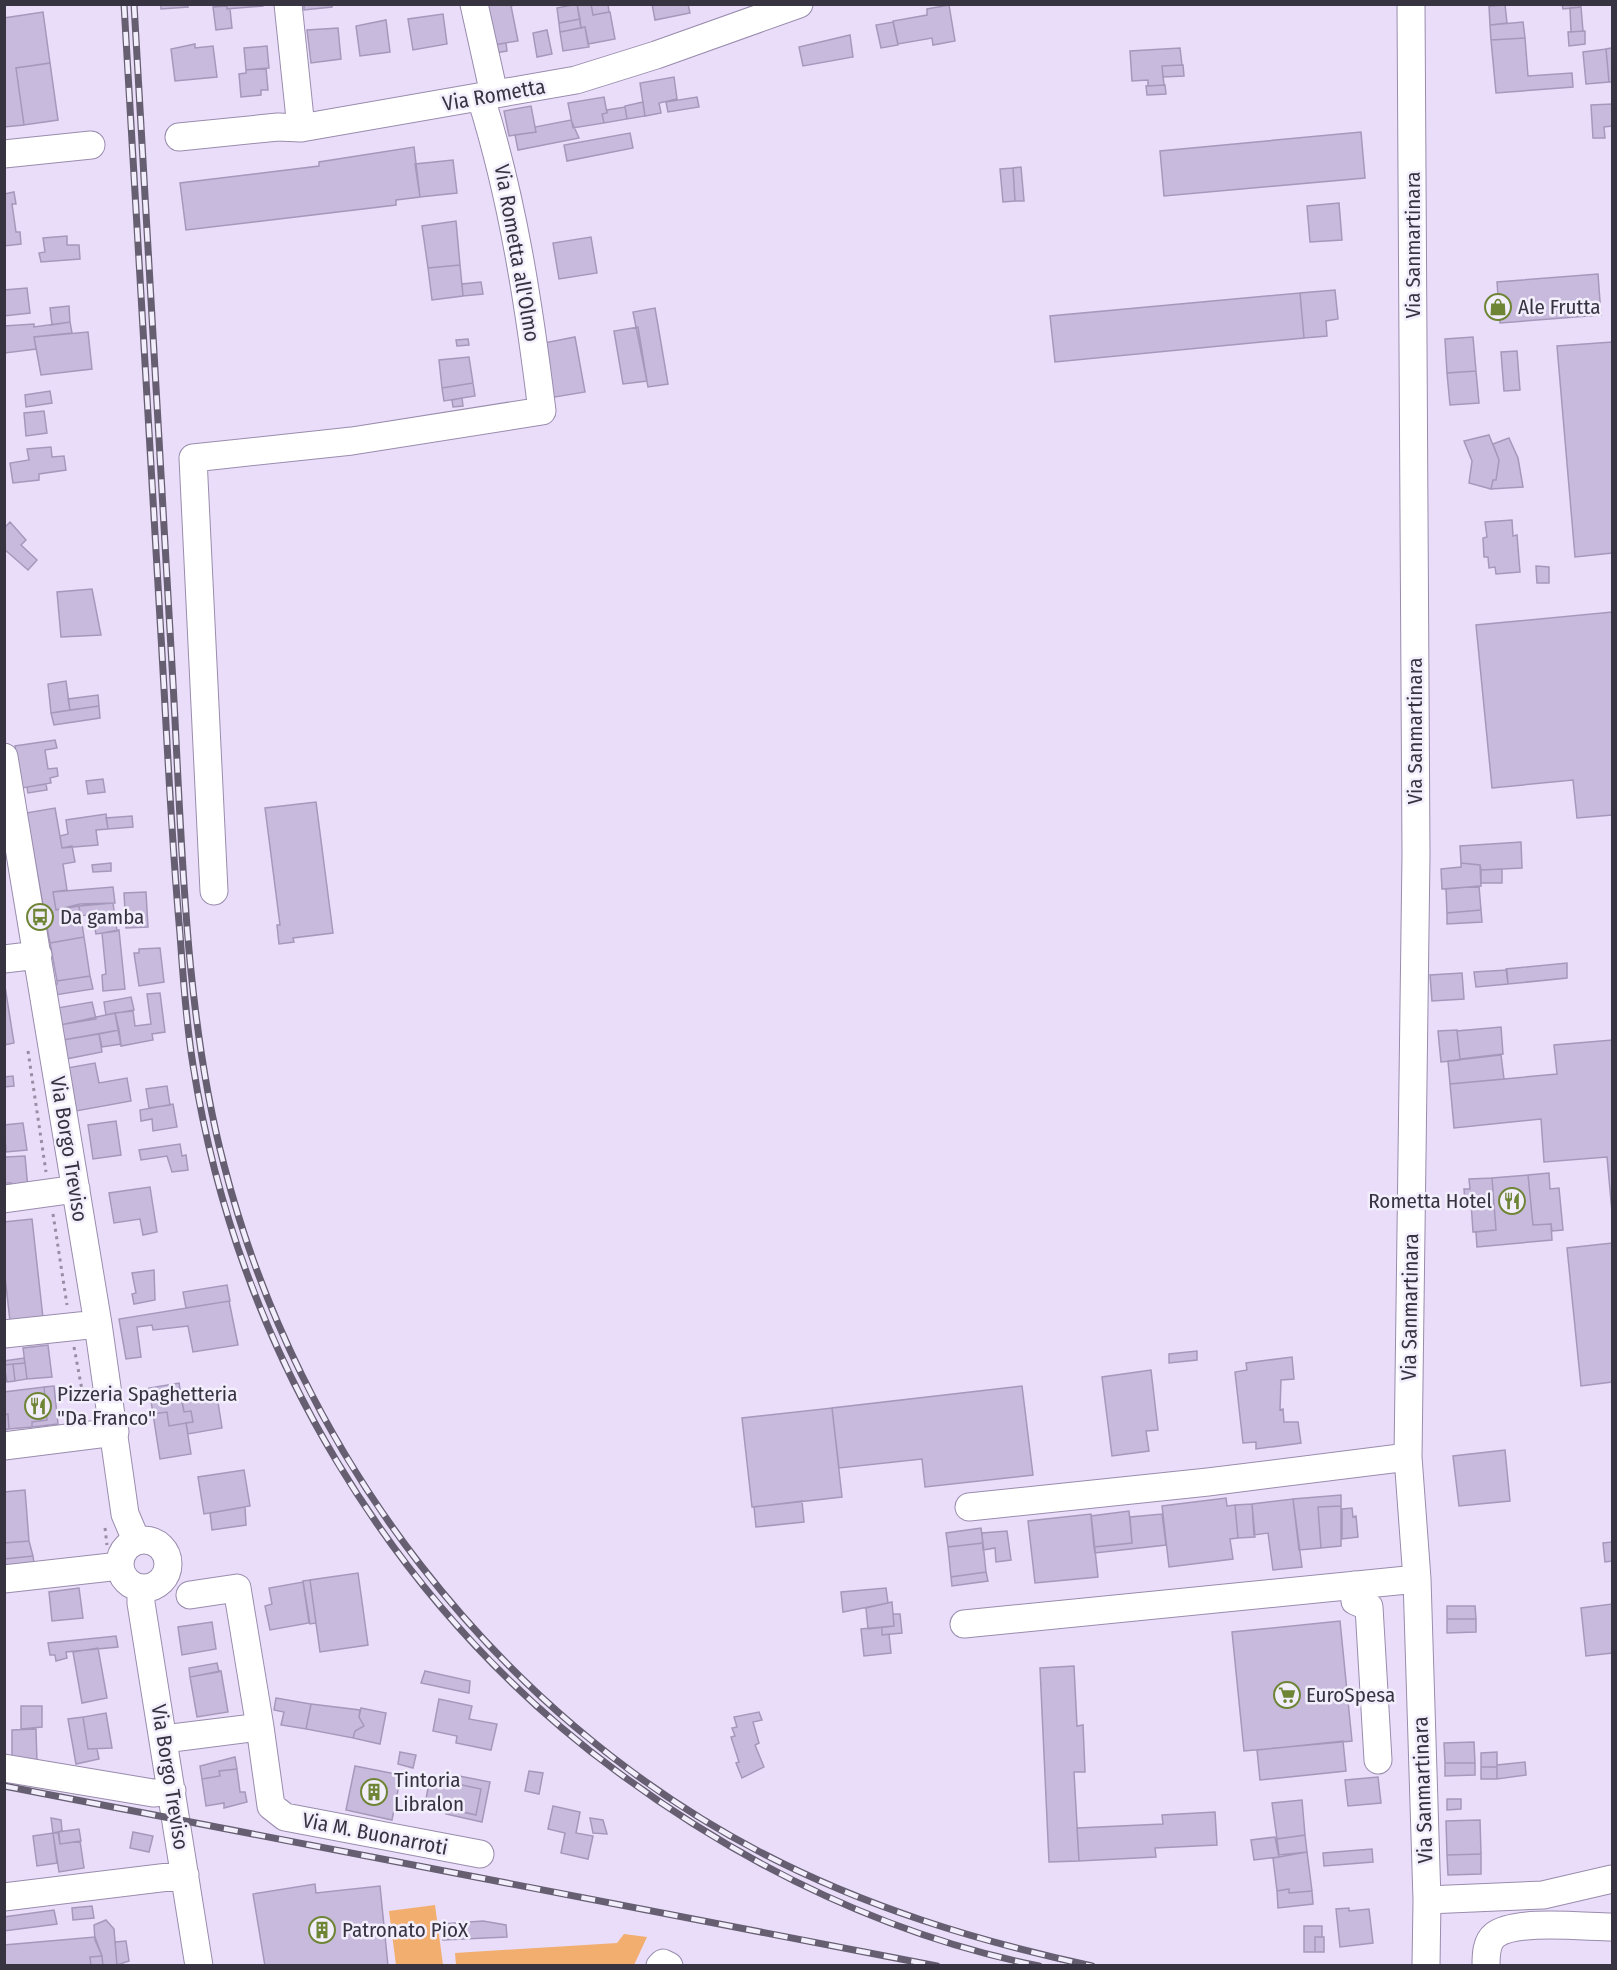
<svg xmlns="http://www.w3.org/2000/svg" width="1617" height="1970" font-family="'Fira Sans Condensed',sans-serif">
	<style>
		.green { fill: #f2ae6e }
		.building { fill: #c8badd; stroke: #a598ba; stroke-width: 1.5 }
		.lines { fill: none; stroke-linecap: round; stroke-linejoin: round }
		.minor-casing { stroke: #998cad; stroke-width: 29 }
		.path { stroke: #978ea4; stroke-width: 3; stroke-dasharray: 3 4.5; stroke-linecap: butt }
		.minor { stroke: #fff; stroke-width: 27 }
		.rail-casing { stroke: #665f71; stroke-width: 7 }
		.rail { stroke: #f3eefc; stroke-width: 4.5; stroke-dasharray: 14; stroke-linecap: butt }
		.labels { text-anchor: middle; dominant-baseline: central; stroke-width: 5; stroke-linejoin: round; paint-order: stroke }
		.street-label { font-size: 21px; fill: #383341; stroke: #f3eefc }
		.poi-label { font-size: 21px; fill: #383341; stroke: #f3eefc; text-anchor: start }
	</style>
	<rect width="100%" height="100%" fill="#e9ddfa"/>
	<path class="green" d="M435,1905L443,1965H396L389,1911Z
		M624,1934L647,1937L634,1965H456L455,1953L617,1943Z"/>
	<path class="building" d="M161,4H187L188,7L161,9Z
		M227,4H263V6L227,9Z
		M304,4H332V7L304,10Z
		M479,4H518L511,6L518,41L487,46Z
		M577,4H591L593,15L610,12L615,39L588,44L585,27L581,28Z
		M577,4L580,19L559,23L557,8Z
		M591,4H608L609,12L593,15Z
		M652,4H688L690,13L655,20Z
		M1562,4H1581V7L1563,9Z
		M949,5L955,41L933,45L932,38L898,44L893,21L927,15V9Z
		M1505,5L1507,23L1490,25L1489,6Z
		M227,6V9H230L232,28L216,30L213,7Z
		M1581,7L1583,31L1571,32L1570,8Z
		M43,12L50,63L16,68L24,125L4,127V18Z
		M443,14L447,44L413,50L408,19Z
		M580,19L581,28L560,32L559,23Z
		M386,20L390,52L360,56L356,26Z
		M893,22L898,45L881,48L876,25Z
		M1523,22L1525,38L1491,40L1490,25Z
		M585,27L589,47L563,51L560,32Z
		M338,28L341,59L311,63L307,30Z
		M547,30L552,54L537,57L533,33Z
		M1585,31V44L1569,46L1568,32Z
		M850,35L853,57L803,66L799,47Z
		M1525,38L1528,76L1572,73L1573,87L1496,93L1491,40Z
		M506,43L507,51L488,54L487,46Z
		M195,44V48L213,46L217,77L175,81L171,49Z
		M267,46L269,68L246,70L244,48Z
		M1180,48L1182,65L1162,66L1164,85L1148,86V80L1132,81L1130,51Z
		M1612,48V82H1609L1606,49Z
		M1606,49L1609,82L1586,84L1583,52Z
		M50,63L58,120L24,125L16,68Z
		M1183,65L1184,76L1163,77L1162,66Z
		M266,68L268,90H261V95L241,97L239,74L246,73V70Z
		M674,77L677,99L659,103L661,113L645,116L640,83Z
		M1165,85L1166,94L1147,95L1146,86Z
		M604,97L607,113L602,114L604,123L573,128L568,103Z
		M697,97L699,107L668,112L666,102Z
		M643,102L645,116L627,119L625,106Z
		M1612,104V126L1604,127L1605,138H1593L1591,105Z
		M531,106L536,132L509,136L504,111Z
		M625,107L627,119L604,123L602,114L607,113V110Z
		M571,120L579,138L518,150L515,135L536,132L535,127Z
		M1361,132L1365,178L1164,196L1160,151Z
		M630,133L633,148L567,161L564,145Z
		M414,147L420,197L396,200V205L186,230L180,183L319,166V162Z
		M453,160L457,193L420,197L415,164Z
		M1021,167L1024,201H1015L1013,168Z
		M1013,168L1015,201L1003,202L1000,169Z
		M14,192L16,204H12L16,232H20L21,244L4,246V194Z
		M1339,203L1342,240L1310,242L1307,206Z
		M456,221L460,265L428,268L422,226Z
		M67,236V245H79L80,259L41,262L39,253L45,252L43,238Z
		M591,237L597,273L559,279L553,243Z
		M460,265L463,296L432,300L428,268Z
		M1598,274L1601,315L1500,323L1497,282Z
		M481,282L483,294L463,296L462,284Z
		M27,288L30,313L4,316V290Z
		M1335,290L1338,319L1326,321L1327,336L1304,338L1300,293Z
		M1300,293L1304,338L1055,362L1050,316Z
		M69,306L70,322L52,325L50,308Z
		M655,308L668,384L648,387L633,312Z
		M70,322L72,333L34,337L36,349L5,353L4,326L34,324V327Z
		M638,327L647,381L623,384L614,331Z
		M88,332L92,369L41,375L34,337Z
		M575,337L585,392L549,398L539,344Z
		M1473,337L1476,371L1447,373L1445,339Z
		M468,339L469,345L457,346L456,340Z
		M1612,342V553L1575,557L1557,346Z
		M1517,351L1520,390L1504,391L1501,352Z
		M469,357L473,383L442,388L439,360Z
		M1476,371L1479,403L1450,405L1447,373Z
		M473,383L475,396L444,401L442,388Z
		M50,391L52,403L26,407L25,395Z
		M462,398L463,406L453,407L452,400Z
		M44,411L47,433L26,436L24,413Z
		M1489,435L1499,460L1496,480H1493L1491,489L1469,483L1472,461L1464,441Z
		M1509,438L1518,458L1523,487L1491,489L1493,480H1496L1499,460L1493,444Z
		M51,447L52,457L64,456L66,470L39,474V480L13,483L10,463L29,460L27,449Z
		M1512,520L1513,536L1517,535L1520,572L1496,574L1495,567L1489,568L1488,557H1484L1483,538L1487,537L1485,522Z
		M10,522L26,540L21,545L37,560L28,570L4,549V528Z
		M1536,566L1549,567V583H1537Z
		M92,589L101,635L61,637L57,592Z
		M1612,612V815L1577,818L1573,780L1492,788L1476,625Z
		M66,681L70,710L51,713L48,684Z
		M98,695L99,706L70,710L68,699Z
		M99,706L100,718L54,725L51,713Z
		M55,740L57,748L45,750L48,769L57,768L58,776L50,778L51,783L22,788L15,746Z
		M103,779L105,792L88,794L86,781Z
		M46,784L47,790L28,793L27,787Z
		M316,802L333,933L293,938L294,942L279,944L277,925H280L265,808Z
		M55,808L62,848L72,846L75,862L63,864L67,890L53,892L56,910L79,906L84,937L50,943L26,813Z
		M106,814L108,829L96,830L98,845L62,848L60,836L68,834L66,820Z
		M132,816L133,827L108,829L106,818Z
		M1521,842L1522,868L1481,870L1480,865L1461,863L1460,846Z
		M111,863V871L93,872L92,865Z
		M1461,863L1480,865L1481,886L1442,889L1441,869L1461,867Z
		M1502,869V883H1481V870Z
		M1479,886L1481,910L1447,913L1446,889Z
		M113,887L115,903L80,904L56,910L53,892Z
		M146,892L148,927L126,928L124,893Z
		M113,903L117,931L96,934L92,914L80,916L79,906Z
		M1481,910L1482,922L1447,924V913Z
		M119,930L125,989L103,991L102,975L106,974L102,933Z
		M84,937L90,976L57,981L50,943Z
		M160,948L164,982L139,986L134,953H139V949Z
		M1567,963V978L1508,984L1506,969Z
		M1507,970L1508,984L1476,987L1474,972Z
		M1462,973L1464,999L1432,1001L1430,975Z
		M90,976L93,989L55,995L54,985L57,984V981Z
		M4,980L14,1043L4,1045Z
		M160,993L165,1032L152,1034L153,1040L121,1046L115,1013L133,1011L135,1026L151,1024L147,994Z
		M131,997L134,1010L106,1015L104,1002Z
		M92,1002L96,1019L60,1025L57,1008Z
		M115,1013L119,1030L63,1040L60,1025Z
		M1501,1027L1503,1054L1460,1059L1457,1031Z
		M119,1030L121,1044L102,1047L99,1034Z
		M1457,1030L1460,1060L1441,1062L1438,1031Z
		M99,1034L102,1052L66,1059L63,1040Z
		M1612,1040V1212L1607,1157L1544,1162L1541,1119L1454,1128L1450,1084L1557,1074L1554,1045Z
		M1501,1055L1504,1079L1450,1084L1448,1061Z
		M95,1063L99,1083L127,1078L131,1101L76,1111L67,1068Z
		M13,1076L14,1086L4,1087V1077Z
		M167,1086L170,1105L149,1108L146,1089Z
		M173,1104L177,1127L153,1131L152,1119L141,1121L140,1110Z
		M116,1121L121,1155L93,1159L88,1125Z
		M23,1123L27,1150L6,1152L4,1125Z
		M180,1144L182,1156L186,1155L188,1170L172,1172L167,1156L141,1160L139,1150Z
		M4,1154L6,1157L25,1156L28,1189L12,1191L11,1183H4Z
		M1549,1173L1550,1189L1559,1188L1563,1230L1552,1231L1551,1224L1533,1225L1528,1175Z
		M1528,1175L1533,1225L1551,1224L1552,1240L1477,1247L1476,1232L1496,1230L1492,1178Z
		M1492,1178L1496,1230L1473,1232L1471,1202H1465L1464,1189H1470L1469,1179Z
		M150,1187L157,1232L143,1235L140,1219L114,1223L109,1193Z
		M32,1219L43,1318L10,1321L4,1268V1222Z
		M1612,1243V1382L1581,1386L1567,1248Z
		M154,1270L155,1300L134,1304L132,1294L136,1293L132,1273Z
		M227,1285L230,1301L186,1308L183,1292Z
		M229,1301L238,1345L193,1352L188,1326L153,1330L152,1325L137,1327L141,1357L126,1359L119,1319Z
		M48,1345L52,1377L27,1379L23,1348Z
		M1197,1351V1360L1169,1363V1354Z
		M1292,1357L1294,1379L1281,1380L1280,1410L1283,1409L1284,1422H1298L1301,1443L1256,1449V1442L1243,1443L1235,1372L1247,1370L1246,1363Z
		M24,1358L25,1363L4,1365V1361Z
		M25,1363L27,1379L15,1381L13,1364Z
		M13,1364L15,1381L7,1382L4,1365Z
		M1151,1370L1158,1430L1146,1431L1149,1451L1112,1456L1102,1377Z
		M179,1383L184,1412L191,1411L193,1422L169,1426L167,1412L153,1414L149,1388Z
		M54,1386L58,1424L32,1427V1422L47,1420L44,1387Z
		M1022,1386L1033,1475L925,1487L922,1459L839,1468L832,1408Z
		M44,1387L47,1420L32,1422V1427L9,1429L8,1414L4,1415V1392Z
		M217,1396L222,1428L188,1434L186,1423L193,1422L191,1411L184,1412L182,1402Z
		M832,1408L842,1497L752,1507L742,1418Z
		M167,1412L169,1426L186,1423L191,1454L160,1459L153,1414Z
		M8,1414L9,1429L4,1430V1415Z
		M1505,1450L1510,1501L1459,1506L1453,1456Z
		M244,1470L250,1506L204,1514L198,1477Z
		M25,1490L29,1541L4,1543V1492Z
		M1341,1495V1506L1318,1507L1321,1548L1299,1550L1293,1499Z
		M1226,1498L1227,1506L1235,1505L1238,1538L1230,1539L1233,1559L1169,1567L1162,1506Z
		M1293,1499L1302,1567L1273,1570L1268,1533L1254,1535L1252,1504Z
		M802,1501L804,1522L756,1527L754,1507Z
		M1252,1504L1255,1537L1238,1538L1235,1505Z
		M1341,1506V1546L1321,1548L1318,1507Z
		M245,1507L246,1525L212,1530L210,1513Z
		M1352,1508L1353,1517L1356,1516L1358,1537L1342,1539V1509Z
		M1129,1511L1132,1543L1094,1547L1091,1516Z
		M1091,1514L1098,1577L1035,1583L1028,1521Z
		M1162,1514L1166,1545L1095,1553L1094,1547L1132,1543L1130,1517Z
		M981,1528L983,1543L948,1547L946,1533Z
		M1007,1531L1011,1560L996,1562L995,1548L983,1550L982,1533Z
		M29,1541L33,1556L4,1559V1543Z
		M1612,1542V1561L1605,1562L1603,1543Z
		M983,1543L986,1572L951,1577L948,1547Z
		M33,1556L34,1563L4,1566V1559Z
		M986,1572L988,1581L952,1586L951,1577Z
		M358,1573L368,1645L320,1652L310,1580Z
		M310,1580L316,1623L310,1624L303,1581Z
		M303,1582L309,1623L270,1630L265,1606L272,1604L269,1588Z
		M79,1588L83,1618L52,1621L49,1592Z
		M886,1588L888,1603L843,1612L841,1592Z
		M892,1602L894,1626L868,1629L866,1608Z
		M1612,1604V1653L1586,1656L1581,1608Z
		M1447,1606H1475L1476,1619H1447Z
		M893,1614H900L902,1633L882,1635V1627L894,1626Z
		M1447,1619H1476V1632L1447,1633Z
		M1340,1621L1352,1741L1244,1751L1232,1632Z
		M212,1622L216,1649L182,1655L178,1627Z
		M882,1627V1635L889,1634L891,1653L864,1656L861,1629Z
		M116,1636L118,1647L66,1652L67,1658L56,1661L55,1655H50L48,1643Z
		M98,1648L107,1698L82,1703L73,1652Z
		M217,1663L219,1672L190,1677L189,1668Z
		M1074,1666L1077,1726L1083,1725L1085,1772H1074L1079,1861L1049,1862L1040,1668Z
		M221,1671L228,1712L197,1717L190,1677Z
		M425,1671L470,1681L469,1693L421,1683Z
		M276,1698L311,1704L306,1729L281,1725L284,1712L274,1710Z
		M439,1699L472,1706L469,1719L497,1724L491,1750L456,1743L457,1736L433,1731Z
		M311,1704L360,1710L359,1717L364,1726L355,1731L353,1738L306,1729Z
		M21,1706H42V1727L21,1729Z
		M361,1708L386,1713L380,1744L353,1738L355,1731L364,1726L359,1717Z
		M759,1712L762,1720L753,1722L759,1743L755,1745L764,1767L742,1778L736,1763L739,1762L731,1737L735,1736L732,1728L737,1727L734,1717Z
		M106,1713L112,1748L88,1749L83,1717Z
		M83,1717L88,1749H97L99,1759L76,1764L68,1719Z
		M36,1729L37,1763H12V1730Z
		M1343,1741L1346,1771L1260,1780L1257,1750Z
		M1474,1742L1475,1763H1445L1444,1743Z
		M400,1752L416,1755L413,1768L398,1764Z
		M1497,1752V1767H1481V1753Z
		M235,1757L237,1769L219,1771L220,1776L202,1779L200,1766Z
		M1525,1762L1526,1775L1497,1779V1765Z
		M1445,1763H1475V1775L1445,1776Z
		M355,1766L401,1775L392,1820L346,1810Z
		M1481,1767H1497V1779H1481Z
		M237,1769L240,1792H245L247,1802L224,1808V1803L206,1806L202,1779L220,1776L219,1771Z
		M529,1771L543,1773L539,1794L525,1791Z
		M454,1775L490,1782L482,1822L446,1814L448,1808L476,1815L481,1789L452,1783Z
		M1378,1777L1381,1803L1348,1806L1345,1780Z
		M430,1778L481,1789L476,1815L425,1804Z
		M1447,1799H1461V1809L1447,1810Z
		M1302,1800L1305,1835L1277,1839L1272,1803Z
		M553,1806L580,1812L576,1833L593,1836L588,1859L561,1853L565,1833L548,1829Z
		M1215,1812L1217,1845L1155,1848L1156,1857L1079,1861L1077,1828L1163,1824L1162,1815Z
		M51,1818L61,1820L62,1831L53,1833Z
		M590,1818L603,1820L607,1834L593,1833Z
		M1480,1820L1481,1854L1447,1855L1446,1821Z
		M79,1829L81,1841L60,1844L58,1832Z
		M133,1832L153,1836L149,1852L130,1848Z
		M53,1833L57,1863L37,1866L33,1836Z
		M53,1833H59L60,1844L80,1841L84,1868L59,1872Z
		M1305,1835L1307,1852L1279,1855L1277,1839Z
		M1275,1837L1279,1857L1254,1860L1251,1840Z
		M1372,1849L1373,1862L1324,1866L1323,1853Z
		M1307,1852L1312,1891L1289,1893V1889L1277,1891L1273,1858Z
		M1481,1854V1874L1448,1875L1447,1855Z
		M315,1884L316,1893L380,1886L388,1966H265L253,1894Z
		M1289,1889V1893L1312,1891L1313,1904L1278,1908L1277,1891Z
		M92,1906L94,1918L73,1920L72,1908Z
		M1349,1908V1911L1369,1909L1373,1943L1340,1947L1336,1909Z
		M54,1910L57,1924L4,1931V1917Z
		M106,1920L114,1929L117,1965L124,1966H103L102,1956L95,1940L94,1925Z
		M483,1921L506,1925L507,1937L443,1940L442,1924Z
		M1304,1926H1322V1937H1315V1952H1304Z
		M95,1937L102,1956L90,1957L91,1966H4V1945Z
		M1315,1937H1324V1952H1315Z
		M126,1941L129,1961L117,1965L115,1942Z
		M102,1956L103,1966H91L90,1957Z"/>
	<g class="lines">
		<defs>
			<path id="minor" d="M288,4L301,128
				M474,4L494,94
				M1411,4L1416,855L1408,1457L1417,1579L1427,1900L1426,1966
				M179,137L278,127L301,128L576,80L656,55L799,4
				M4,154L91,145
				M4,757L98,1324L125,1514L136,1540
				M214,891L193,458L352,441L542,411C529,305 513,200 481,98
				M4,959L38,955
				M4,1199L76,1189
				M4,1334L98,1324
				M4,1446L115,1432
				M969,1507L1208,1482L1408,1457
				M120 1564a24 24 0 1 1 48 0a24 24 0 1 1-48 0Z
				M4,1579L120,1566
				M1354,1585L1355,1601L1369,1607L1378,1760
				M141,1588V1603L199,1966
				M190,1595L237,1588L260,1727
				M964,1624L1417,1579
				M164,1739L260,1727L271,1806L285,1817L480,1854
				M4,1768L153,1793L172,1791
				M4,1897L185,1875
				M1427,1900L1543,1895L1612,1879
				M660,1966L663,1963L669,1966
				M1486,1966C1486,1955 1486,1942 1495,1935C1516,1919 1585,1927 1612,1927"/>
		</defs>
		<use href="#minor" class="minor-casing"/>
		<path class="path" d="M28,1051L46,1172
			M53,1214L67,1305
			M74,1347L85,1406
			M105,1528L107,1545"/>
		<use href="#minor" class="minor"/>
		<defs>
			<path id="rail" d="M124,4C136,215 149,426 161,636C167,736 171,835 180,934C183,978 186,1022 193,1065C237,1345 390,1605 619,1773C744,1865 886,1935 1039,1966
				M134,4C147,231 160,457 173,683C182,839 184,1013 224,1165C298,1454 495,1713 760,1852C865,1907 977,1941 1092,1966
				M4,1786L937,1966"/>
		</defs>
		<use href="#rail" class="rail-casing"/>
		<use href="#rail" class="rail"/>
	</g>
	<defs>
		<symbol id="shop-ring" viewBox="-11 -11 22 22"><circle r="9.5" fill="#f3eefc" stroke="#6f8536" stroke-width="1.5"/><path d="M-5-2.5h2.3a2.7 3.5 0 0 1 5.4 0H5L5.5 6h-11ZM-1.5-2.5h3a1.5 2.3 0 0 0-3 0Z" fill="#6f8536"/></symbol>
		<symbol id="bus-ring" viewBox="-11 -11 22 22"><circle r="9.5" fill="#f3eefc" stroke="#6f8536" stroke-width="1.5"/><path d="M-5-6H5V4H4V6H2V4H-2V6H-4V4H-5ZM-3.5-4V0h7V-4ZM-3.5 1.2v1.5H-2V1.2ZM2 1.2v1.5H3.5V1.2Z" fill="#6f8536"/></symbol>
		<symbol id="restaurant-ring" viewBox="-11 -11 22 22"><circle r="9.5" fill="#f3eefc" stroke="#6f8536" stroke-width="1.5"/><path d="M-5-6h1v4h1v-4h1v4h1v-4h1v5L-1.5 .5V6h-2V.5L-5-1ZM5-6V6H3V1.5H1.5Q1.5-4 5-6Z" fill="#6f8536"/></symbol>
		<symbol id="supermarket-ring" viewBox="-11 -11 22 22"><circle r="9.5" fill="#f3eefc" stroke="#6f8536" stroke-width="1.5"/><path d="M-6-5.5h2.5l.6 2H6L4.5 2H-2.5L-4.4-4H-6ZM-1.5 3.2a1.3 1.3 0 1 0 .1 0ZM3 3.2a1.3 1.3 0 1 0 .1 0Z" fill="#6f8536"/></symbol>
		<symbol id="building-ring" viewBox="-11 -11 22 22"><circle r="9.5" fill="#f3eefc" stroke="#6f8536" stroke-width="1.5"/><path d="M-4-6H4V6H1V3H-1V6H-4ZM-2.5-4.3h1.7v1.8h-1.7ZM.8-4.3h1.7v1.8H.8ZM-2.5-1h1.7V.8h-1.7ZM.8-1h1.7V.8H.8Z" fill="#6f8536"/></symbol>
	</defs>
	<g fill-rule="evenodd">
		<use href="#shop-ring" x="1483" y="292" width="30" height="30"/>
		<use href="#bus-ring" x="25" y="902" width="30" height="30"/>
		<use href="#restaurant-ring" x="1497" y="1186" width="30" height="30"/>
		<use href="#restaurant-ring" x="23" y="1391" width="30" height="30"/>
		<use href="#supermarket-ring" x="1272" y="1680" width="30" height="30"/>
		<use href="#building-ring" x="359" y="1777" width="30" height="30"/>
		<use href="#building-ring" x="307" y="1915" width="30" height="30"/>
	</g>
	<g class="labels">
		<g class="street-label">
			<text transform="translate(494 95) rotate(-10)">Via Rometta</text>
			<text transform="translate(1413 245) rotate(-90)">Via Sanmartinara</text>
			<text transform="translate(517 253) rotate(80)">Via Rometta all'Olmo</text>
			<text transform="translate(1415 731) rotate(-90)">Via Sanmartinara</text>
			<text transform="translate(69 1149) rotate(81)">Via Borgo Treviso</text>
			<text transform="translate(1410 1307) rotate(-89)">Via Sanmartinara</text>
			<text transform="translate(170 1777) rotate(81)">Via Borgo Treviso</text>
			<text transform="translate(1423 1790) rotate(-92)">Via Sanmartinara</text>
			<text transform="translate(375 1834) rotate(11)">Via M. Buonarroti</text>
		</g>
		<g class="poi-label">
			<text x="1518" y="307">Ale Frutta</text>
			<text x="60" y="917">Da gamba</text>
			<text x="1492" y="1201" text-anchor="end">Rometta Hotel</text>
			<text x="57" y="1394">Pizzeria Spaghetteria<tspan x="57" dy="24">"Da Franco"</tspan></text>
			<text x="1306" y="1695">EuroSpesa</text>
			<text x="394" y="1780">Tintoria<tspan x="394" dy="24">Libralon</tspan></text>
			<text x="342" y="1930">Patronato PioX</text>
		</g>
	</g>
	<rect width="1617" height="1970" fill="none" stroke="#383341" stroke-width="12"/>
</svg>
